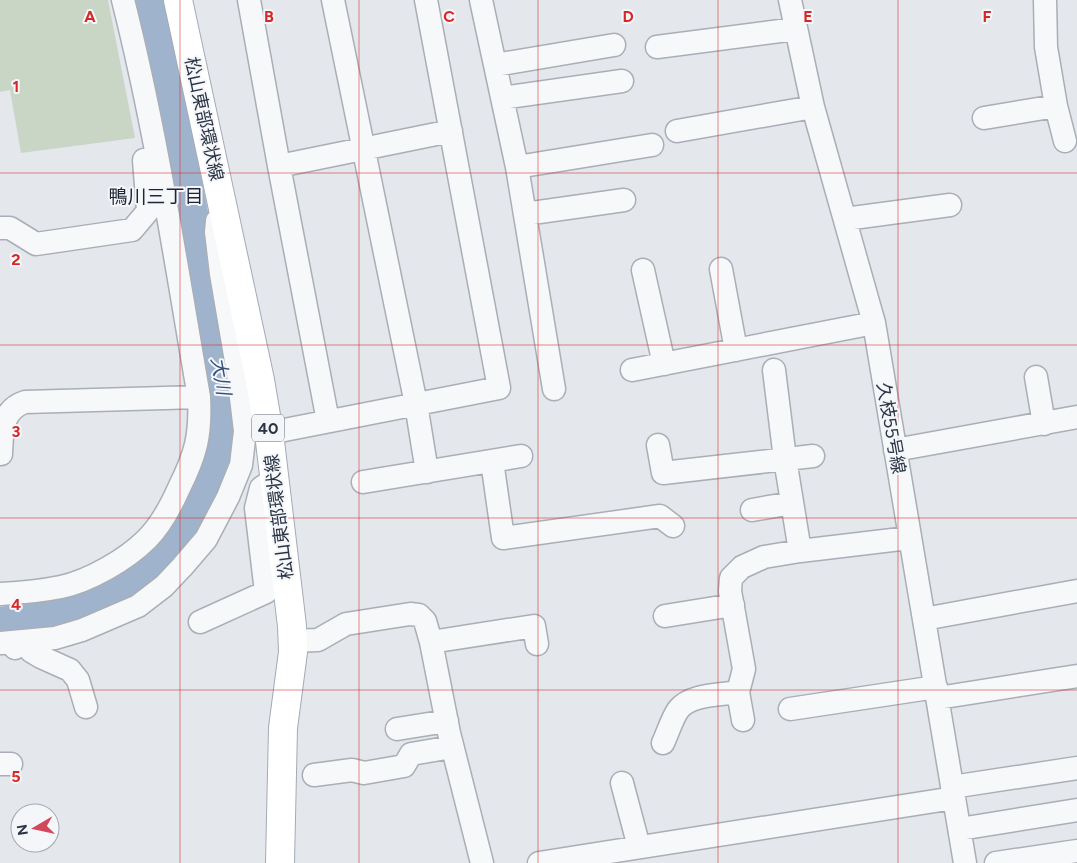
<svg xmlns="http://www.w3.org/2000/svg" width="1077" height="863" font-family="Figtree,'Noto Sans JP',sans-serif">
	<style>
		.green { fill: #c9d6c5 }
		.lines { fill: none; stroke-linecap: round; stroke-linejoin: round }
		.river { stroke: #9fb4cc; stroke-width: 36 }
		.street-casing { stroke: #a9aeb7; stroke-width: 25 }
		.primary-casing { stroke: #a3abb8; stroke-width: 30 }
		.street { stroke: #f7f8fa; stroke-width: 22 }
		.primary { stroke: #fff; stroke-width: 28 }
		.grid { fill: none; stroke: #d62828; stroke-width: 1; stroke-opacity: 0.55 }
		.labels { text-anchor: middle; dominant-baseline: central; stroke-width: 4; stroke-linejoin: round; paint-order: stroke }
		.shield { fill: #f4f6f9; stroke: #676e7b; stroke-width: 1 }
		.shield-label { font-size: 16px; font-weight: bold; fill: #2b3445 }
		.street-label { font-size: 18px; fill: #2b3445; stroke: #f4f6f9 }
		.neighbourhood-label { font-size: 19px; fill: #1d2536; stroke: #f4f6f9 }
		.water-label { font-size: 19px; font-style: italic; fill: #34527a; stroke: #f4f6f9 }
		.grid-label { font-size: 16px; text-anchor: middle; font-weight: bold; fill: #d62828; stroke: #f4f6f9; stroke-width: 4; stroke-linejoin: round; paint-order: stroke }
	</style>
	<rect width="100%" height="100%" fill="#e4e7ec"/>
	<path class="green" d="M0,0H108L135,138L21,153L10,90L0,92Z"/>
	<g class="lines">
		<path class="river" d="M0,625L42,620L91,608L128,590L163,565L206,500L223,454L226,400L149,0"/>
		<defs>
			<path id="street" d="M249,0L279,166L328,421
				M333,0L416,404L427,472
				M481,0L517,167L554,389
				M790,0L813,107L874,323L965,863
				M1045,0L1046,47L1056,106L1065,141
				M657,47L795,29
				M495,65L614,45
				M502,98L622,81
				M984,118L1056,106
				M677,131L813,107
				M279,166L451,131
				M517,167L652,145
				M525,214L624,200
				M845,219L950,205
				M0,228H10L36,244L132,230L148,211L144,160
				M721,269L736,350
				M643,270L664,364
				M632,370L874,323
				M774,370L785,459L800,551
				M1036,377L1044,424
				M269,433L499,388L426,0
				M658,445L663,473L813,456
				M895,450L1077,417
				M1,454C2,433 1,410 25,402L199,397
				M492,461L503,538L660,516L673,526
				M363,482L521,456
				M752,510L792,503
				M0,594C20,593 41,591 61,587C89,581 126,560 147,539C161,525 171,506 179,488C196,454 201,435 199,397C176,264 156,130 123,0
				M665,616L733,605
				M924,619L1077,591
				M200,622L266,592L256,508L261,488L274,479
				M292,641L318,640L346,624L410,614L419,615L425,621L431,642L449,733L482,863
				M431,642L534,626L537,644
				M0,643L55,638L82,630L138,606L164,586L182,567L206,539L228,497L241,465L245,431L238,373L221,274L216,232L217,221
				M15,648L23,642L31,651L41,657L70,670L78,680L86,707
				M938,698L1077,676
				M790,709L936,687
				M743,720L738,692L744,669L730,591L731,578L742,567L764,557L800,551L909,538
				M397,729L447,721
				M663,743C668,732 672,719 678,710C690,694 720,695 738,692
				M0,764H11
				M314,775L352,770L364,773L404,766L411,754L452,747
				M622,783L639,847
				M952,787L1077,768
				M960,829L1077,810
				M539,863L954,798
				M996,863L1077,851"/>
			<path id="primary" d="M178,0L260,380L269,433L292,626L293,652L283,728L280,863"/>
		</defs>
		<use href="#street" class="street-casing"/>
		<use href="#primary" class="primary-casing"/>
		<use href="#street" class="street"/>
		<use href="#primary" class="primary"/>
	</g>
	<path class="grid" d="M180,0V863M359,0V863M538,0V863M718,0V863M898,0V863M0,173H1077M0,345H1077M0,518H1077M0,690H1077"/>
	<g class="labels">
		<rect class="shield" x="252" y="414.5" width="32" height="27" rx="4"/>
		<g class="shield-label">
			<text x="268" y="428">40</text>
		</g>
		<g class="street-label">
			<text transform="translate(204 119) rotate(78)">松山東部環状線</text>
			<text transform="translate(891 428) rotate(80)">久枝55号線</text>
			<text transform="translate(279 517) rotate(-97)">松山東部環状線</text>
		</g>
		<g class="neighbourhood-label">
			<text x="156" y="196">鴨川三丁目</text>
		</g>
		<g class="water-label">
			<text transform="translate(221 376) rotate(80)">大川</text>
		</g>
	</g>
	<g class="grid-label">
		<text x="90" y="22">A</text>
		<text x="269" y="22">B</text>
		<text x="449" y="22">C</text>
		<text x="628" y="22">D</text>
		<text x="808" y="22">E</text>
		<text x="987" y="22">F</text>
		<text x="16" y="92">1</text>
		<text x="16" y="265">2</text>
		<text x="16" y="437">3</text>
		<text x="16" y="610">4</text>
		<text x="16" y="782">5</text>
	</g>
	<g transform="translate(35 828) rotate(261)"><circle r="24" fill="#f4f6f9" stroke="#a4a8b1"/>
	<path d="M0-4L9 19L0 12L-9 19Z" fill="#d1495b"/>
	<text y="-8" font-size="14" font-weight="bold" text-anchor="middle" fill="#2b3445">N</text>
	</g>
</svg>
